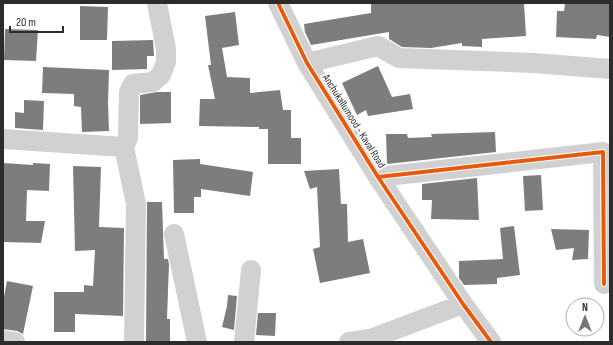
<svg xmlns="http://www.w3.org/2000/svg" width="613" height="345" font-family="'Sofia Sans Condensed',sans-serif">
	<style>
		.building { fill: #7d7d7d }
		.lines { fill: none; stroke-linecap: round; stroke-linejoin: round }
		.minor { stroke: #d1d1d1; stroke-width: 20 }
		.cycleway-casing { stroke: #fff; stroke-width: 6 }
		.cycleway { stroke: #e8590c; stroke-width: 4 }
		.labels { text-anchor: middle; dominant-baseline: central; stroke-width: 4; stroke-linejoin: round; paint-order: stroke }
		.street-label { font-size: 11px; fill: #2c2c2c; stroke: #fff }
	</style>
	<rect width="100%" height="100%" fill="#fff"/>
	<path class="building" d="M371,3H524L526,36L482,39V47L462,46V43L431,48L402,47L389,39V32L311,45L305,32L304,24L371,13Z
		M565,3H610V37L597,35L596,39L556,37L557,11H564Z
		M80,6L108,7L107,40H80Z
		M235,12L239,45L222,48L227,77L250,78V93L280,90L283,110H291V138H301V164H268V129H259V127L199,126L200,99H215L208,65H211L205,16Z
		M5,29L38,30L36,61L4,60Z
		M153,40L154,56H147V69L112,70V41Z
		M378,66L392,97L410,94L413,109L368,116L366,110L357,115L342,83Z
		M43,67L109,70L108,103L109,131L82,132L81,107L74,106V94L42,93Z
		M157,92H171V123L140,124V95Z
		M24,100L44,101L43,130L15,128V112L24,113Z
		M495,132L496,152L387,164L386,134H407L408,138L432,137L431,134Z
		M200,159V164L253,172L250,196L201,189V197H194V213H174L173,160Z
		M3,163L33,165V163L50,164L49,191L27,190L26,221H45L41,243L3,242Z
		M73,166L101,167L99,227L124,228L123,316L75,314V332H54V292H84V285L93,286L95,250L75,251Z
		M339,169L341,204H347L348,242L363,239L370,273L320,283L313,249L320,247L317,187L310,189L304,171Z
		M541,175L543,210L525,211L523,176Z
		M477,178L479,220L431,219L432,200H422V184Z
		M147,202H162L164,259H168L169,264L167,319H170V342H146Z
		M514,226L520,275L497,278V284L464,285L459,278V261L503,259L500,228Z
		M551,229L589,230L588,259L572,260L574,248L556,250Z
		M7,281L33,286L23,334L17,331L3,329V302Z
		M228,295L237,296L234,330L222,327L227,306Z
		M258,313H276L275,336L256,335Z"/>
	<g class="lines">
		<path class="minor" d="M278,3L307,63L378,177L463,304L491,342
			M307,63L378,46L399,58L534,63L610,69
			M3,139L124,147L128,138L129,92L133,84L153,82L161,75L166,62V49L157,3
			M124,147L136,204L134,342
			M378,177L603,152L604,284
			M174,234L197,342
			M3,340L15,342
			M244,342L251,270
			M349,342L370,339L463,304"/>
		<defs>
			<path id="cycleway" d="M278,3L307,63L378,177L463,304L491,342
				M378,177L603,152L604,284"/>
		</defs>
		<use href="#cycleway" class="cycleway-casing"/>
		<use href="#cycleway" class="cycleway"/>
	</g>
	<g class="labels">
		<g class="street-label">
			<text transform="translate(354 121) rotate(58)">Anchukallumood - Kaval Road</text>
		</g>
	</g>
	<rect width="613" height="345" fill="none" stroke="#2c2c2c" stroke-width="8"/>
	<g transform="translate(585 317)"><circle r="19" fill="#ffffff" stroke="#ababab"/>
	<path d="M0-3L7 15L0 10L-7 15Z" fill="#767676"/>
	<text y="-6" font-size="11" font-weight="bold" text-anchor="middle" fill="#2c2c2c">N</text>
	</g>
	<path d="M10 26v6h53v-6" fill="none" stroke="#2c2c2c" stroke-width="2"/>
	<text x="16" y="26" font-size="12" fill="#2c2c2c" stroke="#ffffff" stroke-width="3" paint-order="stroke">20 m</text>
</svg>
